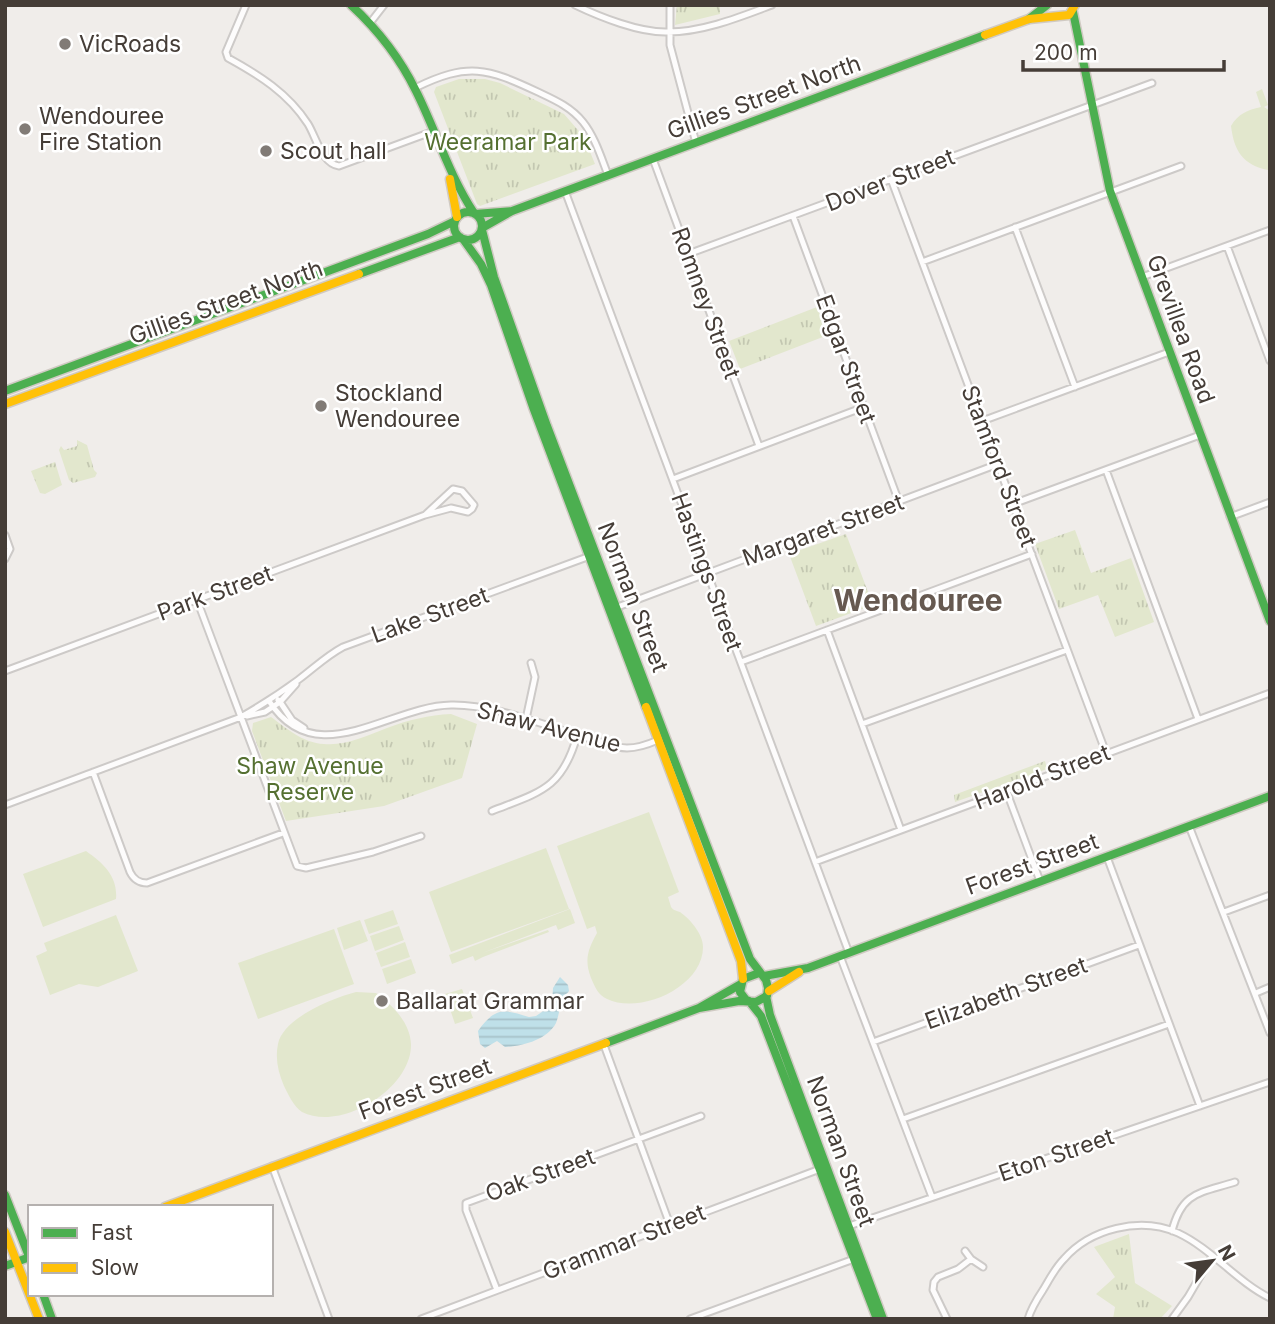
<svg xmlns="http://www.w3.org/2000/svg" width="1275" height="1324" font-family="Inter,sans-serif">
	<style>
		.grass { fill: url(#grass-tufts) }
		.pitch { fill: #e2e7cd }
		.water { fill: url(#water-rules) }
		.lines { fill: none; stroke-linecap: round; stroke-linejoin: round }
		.street-casing { stroke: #cdcac8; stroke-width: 9 }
		.fast-casing { stroke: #d0cac3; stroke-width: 11 }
		.slow-casing { stroke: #d0cac3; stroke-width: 11 }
		.street { stroke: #fdfcfc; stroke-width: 5 }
		.fast { stroke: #4caf50; stroke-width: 8 }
		.slow { stroke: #ffc107; stroke-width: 8 }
		.poi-dot { fill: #817b76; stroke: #fff; stroke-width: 2.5 }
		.labels { text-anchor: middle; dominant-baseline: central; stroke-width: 5; stroke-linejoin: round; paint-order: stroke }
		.poi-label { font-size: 23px; fill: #453d37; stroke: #fff; text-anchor: start }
		.street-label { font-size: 23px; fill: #453d37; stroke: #fff }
		.park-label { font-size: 23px; fill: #557031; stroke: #fff }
		.district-label { font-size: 30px; font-weight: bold; fill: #665950; stroke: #fff }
	</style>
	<defs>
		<pattern id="grass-tufts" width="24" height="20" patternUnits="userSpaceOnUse" patternTransform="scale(1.75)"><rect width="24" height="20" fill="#e2e7cd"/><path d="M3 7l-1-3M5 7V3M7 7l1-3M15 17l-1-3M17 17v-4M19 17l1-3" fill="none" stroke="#c3c7b1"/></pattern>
		<pattern id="water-rules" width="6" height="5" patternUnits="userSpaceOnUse" patternTransform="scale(1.75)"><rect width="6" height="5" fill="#bfe0e9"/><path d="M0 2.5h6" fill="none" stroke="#a6c1c8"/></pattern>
	</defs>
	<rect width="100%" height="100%" fill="#f0edea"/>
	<path class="grass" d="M677,5H720V14L675,25Z
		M459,79H485L500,83L564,114L584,137L595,164L480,206L477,204L434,92L436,87Z
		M817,307L828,335L740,369L729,341Z
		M77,440L87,445L94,470L97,473L95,477L73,483L69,480L59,450L61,446L64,450L77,446Z
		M55,462L62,485L45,494L40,493L31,471Z
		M1075,530L1091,573L1131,558L1154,622L1115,637L1098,595L1059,609L1035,544Z
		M846,534L873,605L816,626L789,554Z
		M451,714L477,724L462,778L384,806L286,821L252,731L253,723L271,717C286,728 303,743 324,744C345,746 367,736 387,728C408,720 429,715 451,714Z
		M1045,761L1047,769L955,802L954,795Z
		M1129,1234L1135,1283L1172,1306L1160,1319H1113L1115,1307L1096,1294L1115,1277L1094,1247Z"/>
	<path class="pitch" d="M1262,89L1268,105L1264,107L1270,111L1268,170C1243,165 1234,151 1231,126C1238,114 1247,110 1261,107L1256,92Z
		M649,812L679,892L668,897C668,897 671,906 671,907C674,911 675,910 680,912C690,919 703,934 703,947C703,987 640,1015 607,999C598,995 595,987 591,978C584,960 588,949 597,933L595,926L587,929L557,846Z
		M546,848L569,909L451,952L429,892Z
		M86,851C103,863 118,876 116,899L43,927L23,874Z
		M570,909L575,923L558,930L556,925L482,953L548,930L549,932L483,957L475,961L473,956L452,964L449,955Z
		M393,910L398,924L369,934L364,920Z
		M116,915L138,971L98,987L79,984L50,995L36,956L47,951L44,943Z
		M360,920L368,941L344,950L337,928Z
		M399,926L404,940L375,951L370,936Z
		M334,929L354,984L258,1019L238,963Z
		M405,942L410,957L381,967L376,953Z
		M411,959L416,973L387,984L382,969Z
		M462,989L473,1018L455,1024L445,994Z
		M356,992L376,993C392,1005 410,1022 411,1044C412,1088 342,1132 302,1112C294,1107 288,1094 284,1086C278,1072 275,1058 278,1044C283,1018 333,998 356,992Z"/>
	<path class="water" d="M560,977L568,985L569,991C558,1003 561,1010 556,1023C547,1040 523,1046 505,1047L497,1041L485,1048L480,1044L478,1031C495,1007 504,1009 529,1017L536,1016L552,1005L553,988Z"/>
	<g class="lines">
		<defs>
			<path id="street" d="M246,5L226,52L228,58C259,75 288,93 308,124C316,137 322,164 339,166L434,131
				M575,5C600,17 640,33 668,32C703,32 740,17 772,5
				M670,5V45L696,143
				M370,23L384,5
				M415,88C468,62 487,68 538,92C555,100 571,107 583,122C595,137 601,157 608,175
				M653,159L759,446
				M891,179L1106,753
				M565,191L849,953
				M793,216L899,502
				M1015,227L1075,387
				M1227,246L1270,361
				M688,254L1152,83
				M922,262L1181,166
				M1142,277L1270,230
				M982,421L1169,352
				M1106,470L1198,719
				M673,479L864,407
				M1013,504L1200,435
				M1230,517L1270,502
				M5,535L10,549L5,559
				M197,600L297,866L306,868L373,852L421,836
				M615,608L998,464
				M827,630L901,830
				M741,662L1032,554
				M5,671L425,515L451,508L468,512L472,509L474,505L462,491L453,489L425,515
				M296,684L280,702L292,720L304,728
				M269,701C316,774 389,706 451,705C496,704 547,727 591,739C602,742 615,748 627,748C638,748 649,744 658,740
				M247,716L265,712L280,702L278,700
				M526,719L535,677L531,663
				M862,724L1067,650
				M93,772L130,872C134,880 139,883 147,883L283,833
				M1006,790L1040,881
				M5,805L241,717C260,706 279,694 298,680C313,669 326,656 343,647L590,556
				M492,811C540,792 562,789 577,736
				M1189,826L1270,1033
				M1107,857L1200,1106
				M815,862L1270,693
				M1224,912L1270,895
				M840,956L932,1197
				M1256,993L1270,987
				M873,1042L1139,945
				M604,1045L670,1225
				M903,1119L1169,1024
				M272,1166L329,1319
				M846,1227L1270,1082
				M1172,1231C1182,1191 1201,1193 1235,1182
				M965,1251L971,1259L983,1267
				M497,1290L466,1210V1203L701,1116
				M421,1319L820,1169
				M690,1319L854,1259
				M947,1319L933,1290L934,1282L938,1277L958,1269L971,1259
				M1028,1319C1031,1309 1037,1299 1043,1290C1049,1280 1055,1268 1064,1259C1090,1229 1140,1216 1178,1233C1212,1249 1236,1281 1270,1298
				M1172,1319L1188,1297L1212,1256"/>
			<path id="fast" d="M351,5C378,30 400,58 416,91C436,131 449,175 474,213
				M1073,12L1110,191L1270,621
				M1029,19L1047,5
				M454 226a14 14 0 1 1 28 0a14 14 0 1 1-28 0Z
				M475,214L512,211
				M482,228L512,211L985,35
				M482,230L494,277L547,426L750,959L766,980L768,988L767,996L756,1002L739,1001L699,1008
				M463,239L481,264L491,285L533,407L646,707
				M359,274L460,237
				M5,391L428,234L455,221
				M764,976L808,968L1270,796
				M766,996L770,1015L883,1319
				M746,1000L740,992L743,979L759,973
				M749,1001L761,1016L877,1319
				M606,1043L699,1008L741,984
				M5,1195L30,1259
				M5,1266L30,1257
				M43,1294L52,1319"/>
			<path id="slow" d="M985,35L1029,19L1069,15L1075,5
				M450,179L457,217
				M5,404L359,274
				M646,707L741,961L743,979
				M769,991L799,972
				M165,1207L606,1043
				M5,1232L39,1319"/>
		</defs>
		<use href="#street" class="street-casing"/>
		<use href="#fast" class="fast-casing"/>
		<use href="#slow" class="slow-casing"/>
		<use href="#street" class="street"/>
		<use href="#fast" class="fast"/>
		<use href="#slow" class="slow"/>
	</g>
	<g class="poi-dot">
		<circle cx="65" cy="44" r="7"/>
		<circle cx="25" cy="129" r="7"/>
		<circle cx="266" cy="151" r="7"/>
		<circle cx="321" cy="406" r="7"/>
		<circle cx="382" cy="1001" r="7"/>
	</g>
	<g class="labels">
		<g class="poi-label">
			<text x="79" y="44">VicRoads</text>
			<text x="39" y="116">Wendouree<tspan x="39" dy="26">Fire Station</tspan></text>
			<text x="280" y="151">Scout hall</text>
			<text x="335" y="393">Stockland<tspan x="335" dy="26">Wendouree</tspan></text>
			<text x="396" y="1001">Ballarat Grammar</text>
		</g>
		<g class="street-label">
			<text transform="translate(764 97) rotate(-20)">Gillies Street North</text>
			<text transform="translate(890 180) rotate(-21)">Dover Street</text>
			<text transform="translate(226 302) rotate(-20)">Gillies Street North</text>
			<text transform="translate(706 303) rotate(70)">Romney Street</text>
			<text transform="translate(1181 329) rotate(70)">Grevillea Road</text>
			<text transform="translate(846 359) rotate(70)">Edgar Street</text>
			<text transform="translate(999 466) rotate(69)">Stamford Street</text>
			<text transform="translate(823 530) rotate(-20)">Margaret Street</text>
			<text transform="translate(707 572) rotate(70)">Hastings Street</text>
			<text transform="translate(215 593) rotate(-20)">Park Street</text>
			<text transform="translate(633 597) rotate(69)">Norman Street</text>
			<text transform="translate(430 615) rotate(-20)">Lake Street</text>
			<text transform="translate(549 727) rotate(14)">Shaw Avenue</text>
			<text transform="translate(1042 777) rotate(-21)">Harold Street</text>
			<text transform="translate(1032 864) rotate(-20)">Forest Street</text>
			<text transform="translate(1006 993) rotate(-20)">Elizabeth Street</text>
			<text transform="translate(425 1089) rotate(-20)">Forest Street</text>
			<text transform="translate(841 1151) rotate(70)">Norman Street</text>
			<text transform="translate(1056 1155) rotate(-19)">Eton Street</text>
			<text transform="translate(540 1175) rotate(-20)">Oak Street</text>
			<text transform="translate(624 1242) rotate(-21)">Grammar Street</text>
		</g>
		<g class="park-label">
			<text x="508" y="142">Weeramar Park</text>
			<text x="310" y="766">Shaw Avenue<tspan x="310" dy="26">Reserve</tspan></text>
		</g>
		<g class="district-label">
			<text x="918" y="600">Wendouree</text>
		</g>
	</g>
	<rect width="1275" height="1324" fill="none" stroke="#453d37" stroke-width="14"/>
	<rect x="28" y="1205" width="245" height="91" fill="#ffffff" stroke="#b5b1af" stroke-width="2"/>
	<rect x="42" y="1228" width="35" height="10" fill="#4caf50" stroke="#b5b1af" stroke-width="2"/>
	<text x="91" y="1240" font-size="21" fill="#453d37">Fast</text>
	<rect x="42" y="1263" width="35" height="10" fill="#ffc107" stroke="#b5b1af" stroke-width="2"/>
	<text x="91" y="1275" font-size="21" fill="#453d37">Slow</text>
	<g transform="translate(1212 1261) rotate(61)" stroke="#ffffff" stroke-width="5" paint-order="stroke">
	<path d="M0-5L12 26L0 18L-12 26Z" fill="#453d37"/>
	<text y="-10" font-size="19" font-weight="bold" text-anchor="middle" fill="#453d37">N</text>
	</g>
	<path d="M1023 60v10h201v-10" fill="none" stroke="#453d37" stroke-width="3.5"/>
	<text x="1034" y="60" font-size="21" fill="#453d37" stroke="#ffffff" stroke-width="5" paint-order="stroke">200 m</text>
</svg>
